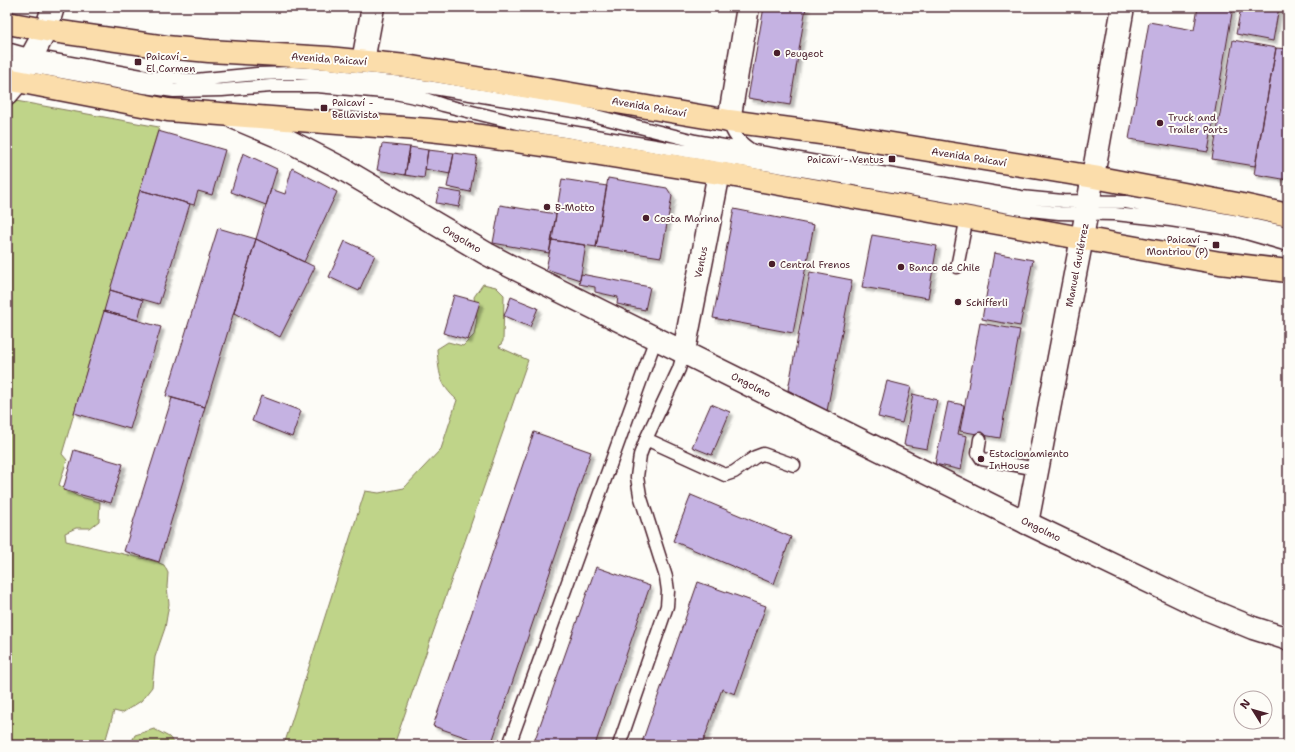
<svg xmlns="http://www.w3.org/2000/svg" width="1295" height="752" font-family="'Shantell Sans',sans-serif">
	<style>
		.green { fill: #bfd489; stroke: #847a5a }
		.building { fill: #c5b2e2; stroke: #4a1f2b; filter: url(#shadow) }
		.lines { fill: none; stroke-linecap: round; stroke-linejoin: round }
		.service-casing { stroke: #4a1f2b; stroke-width: 15 }
		.minor-casing { stroke: #4a1f2b; stroke-width: 25 }
		.tertiary-casing { stroke: #4a1f2b; stroke-width: 25 }
		.primary-casing { stroke: #4a1f2b; stroke-width: 25 }
		.service { stroke: #fdfcf7; stroke-width: 12 }
		.minor { stroke: #fdfcf7; stroke-width: 22 }
		.tertiary { stroke: #fdfcf7; stroke-width: 22 }
		.primary { stroke: #fbddab; stroke-width: 22 }
		.poi-dot { fill: #4a1f2b; stroke: #fdfcf7; stroke-width: 1.5 }
		.labels { text-anchor: middle; dominant-baseline: central; stroke-width: 4; stroke-linejoin: round; paint-order: stroke }
		.poi-label { font-size: 10px; fill: #4a1f2b; stroke: #fdfcf7; text-anchor: start }
		.street-label { font-size: 10px; fill: #4a1f2b; stroke: #fdfcf7 }
	</style>
	<defs>
		<filter id="shadow"><feDropShadow dx="3.5" dy="3.5" stdDeviation="1" flood-color="#0004"/></filter>
	</defs>
	<rect width="100%" height="100%" fill="#fdfcf7"/>
	<filter id="ink" filterUnits="userSpaceOnUse"><feTurbulence type="fractalNoise" baseFrequency=".025" numOctaves="2"/><feDisplacementMap in="SourceGraphic" scale="8" xChannelSelector="R" yChannelSelector="G"/><feConvolveMatrix kernelMatrix="1 2 1 2 8 2 1 2 1" color-interpolation-filters="sRGB"/></filter>
	<g filter="url(#ink)">
		<path class="green" d="M16,101L159,127L62,454L67,460L59,485L77,496L100,502L99,521L90,528H76L65,533L66,541L159,562V563L164,565L168,573L167,587L169,604L165,628L155,657L152,687L141,701L122,713L114,711L105,742L106,745H7V111Z
			M483,284L496,287L504,295L503,341L499,347L528,360L394,745H284L365,491L379,493L404,488L441,449L457,400C439,384 439,373 437,349L448,342L463,346L474,335L477,318L474,297Z
			M154,729L169,737L176,745H130L135,735Z"/>
		<path class="building" d="M764,7H806L790,105L748,98Z
			M1198,7H1233L1208,152L1129,139L1149,22L1194,30Z
			M1241,7H1279L1273,41L1236,34Z
			M1233,40L1276,48L1255,166L1212,159Z
			M1276,48L1288,49V180L1254,174Z
			M158,131L225,150L212,195L198,191L194,205L140,190Z
			M382,144L410,147L405,175L377,170Z
			M410,147L428,150L424,178L405,175Z
			M428,150L454,153L450,174L425,169Z
			M243,153L277,169L266,205L231,192Z
			M454,153L477,156L470,192L447,187Z
			M292,168L337,192L304,262L256,239L271,189L285,194Z
			M608,178L667,188L672,196L661,257L596,247Z
			M562,179L607,186L596,247L552,240Z
			M439,189L462,193L459,207L436,203Z
			M140,190L190,204L159,304L110,290Z
			M500,205L556,214L549,253L493,243Z
			M734,209L814,225L793,333L713,318Z
			M218,228L256,239L205,407L166,396Z
			M872,235L937,246L928,298L862,287Z
			M256,239L315,267L280,337L234,313Z
			M552,240L586,245L580,280L546,269Z
			M345,241L375,255L359,291L329,277Z
			M994,253L1033,260L1020,326L982,319Z
			M810,272L852,280L827,411L788,390Z
			M581,274L650,287L645,310L617,304L618,297L595,292V287L579,284Z
			M110,290L143,300L138,320L104,311Z
			M454,295L480,302L468,340L443,333Z
			M511,297L538,308L530,327L504,316Z
			M104,311L161,327L130,429L74,413Z
			M980,323L1020,330L1000,438L960,431Z
			M887,381L911,387L902,423L878,417Z
			M913,394L937,400L927,449L904,445Z
			M261,396L301,411L292,437L252,421Z
			M172,398L205,407L159,562L124,551Z
			M948,402L964,405L958,434L967,436L961,470L935,464Z
			M711,404L730,412L712,455L692,447Z
			M534,432L591,452L491,745H488L433,726Z
			M74,450L123,464L111,503L63,490Z
			M691,495L791,537L774,584L673,541Z
			M596,567L650,586L595,745H533Z
			M698,582L766,606L735,694L722,689L702,745H641Z"/>
		<g class="lines">
			<defs>
				<path id="service" d="M7,49L32,56L147,77L195,80L257,74L292,73L327,75L403,83L580,112L695,141L1021,197L1063,201L1126,202L1238,222L1288,233
					M7,62L145,87L174,91L222,90L271,86H317L395,93L425,99L443,105L517,123L843,177L1021,209L1059,213L1115,214L1170,220L1236,230L1288,245
					M729,121C732,134 739,142 751,150
					M957,267L967,217
					M646,439L725,475L734,472L755,457L763,454L794,465
					M980,439L978,453L982,459L1037,469
					M509,745L656,338
					M619,745L667,606L668,591L666,577L640,495L637,477L640,455L646,439L679,369L684,351"/>
				<path id="minor" d="M46,30L53,7
					M363,61L373,7
					M684,351L719,173
					M1027,523L1082,238"/>
				<path id="tertiary" d="M7,94L18,81L46,30
					M235,118L287,140L341,168L487,254L510,266L1027,523L1202,607L1253,628L1288,639
					M729,121L748,7
					M1082,238L1123,7"/>
				<path id="primary" d="M7,23L46,30L166,47L209,51L328,58L406,66L729,121L843,136L1094,177L1242,205L1288,215
					M7,79L168,110L429,130L466,134L544,145L719,173L1220,263L1288,271"/>
			</defs>
			<use href="#service" class="service-casing"/>
			<use href="#minor" class="minor-casing"/>
			<use href="#tertiary" class="tertiary-casing"/>
			<use href="#primary" class="primary-casing"/>
			<use href="#service" class="service"/>
			<use href="#minor" class="minor"/>
			<use href="#tertiary" class="tertiary"/>
			<use href="#primary" class="primary"/>
		</g>
	</g>
	<g class="poi-dot">
		<circle cx="777" cy="53" r="4"/>
		<rect x="134" y="58" width="8" height="8" rx="2"/>
		<rect x="320" y="104" width="8" height="8" rx="2"/>
		<circle cx="1160" cy="123" r="4"/>
		<rect x="888" y="155" width="8" height="8" rx="2"/>
		<circle cx="547" cy="207" r="4"/>
		<circle cx="646" cy="218" r="4"/>
		<rect x="1212" y="241" width="8" height="8" rx="2"/>
		<circle cx="772" cy="264" r="4"/>
		<circle cx="901" cy="267" r="4"/>
		<circle cx="958" cy="302" r="4"/>
		<circle cx="981" cy="459" r="4"/>
	</g>
	<g class="labels">
		<g class="poi-label">
			<text x="785" y="53">Peugeot</text>
			<text x="146" y="56">Paicaví -<tspan x="146" dy="12">El Carmen</tspan></text>
			<text x="332" y="102">Paicaví -<tspan x="332" dy="12">Bellavista</tspan></text>
			<text x="1168" y="117">Truck and<tspan x="1168" dy="12">Trailer Parts</tspan></text>
			<text x="884" y="159" text-anchor="end">Paicaví - Ventus</text>
			<text x="555" y="207">B-Motto</text>
			<text x="654" y="218">Costa Marina</text>
			<text x="1208" y="239" text-anchor="end">Paicaví -<tspan x="1208" dy="12">Montriou (P)</tspan></text>
			<text x="780" y="264">Central Frenos</text>
			<text x="909" y="267">Banco de Chile</text>
			<text x="966" y="302">Schifferli</text>
			<text x="989" y="453">Estacionamiento<tspan x="989" dy="12">InHouse</tspan></text>
		</g>
		<g class="street-label">
			<text transform="translate(329 59) rotate(4)">Avenida Paicaví</text>
			<text transform="translate(649 107) rotate(10)">Avenida Paicaví</text>
			<text transform="translate(969 157) rotate(9)">Avenida Paicaví</text>
			<text transform="translate(462 239) rotate(31)">Ongolmo</text>
			<text transform="translate(701 262) rotate(-79)">Ventus</text>
			<text transform="translate(1077 265) rotate(-79)">Manuel Gutiérrez</text>
			<text transform="translate(751 385) rotate(27)">Ongolmo</text>
			<text transform="translate(1041 529) rotate(26)">Ongolmo</text>
		</g>
	</g>
	<rect width="1295" height="752" fill="none" stroke="#fdfcf7" stroke-width="24"/>
	<rect x="12" y="12" width="1271" height="728" fill="none" stroke="#4a1f2b" stroke-width="1.5" filter="url(#ink)"/>
	<g transform="translate(1253 710) rotate(307)"><circle r="19" fill="#fdfcf7" stroke="#b5a4a5"/>
	<path d="M0-3L7 15L0 10L-7 15Z" fill="#4a1f2b"/>
	<text y="-6" font-size="11" font-weight="bold" text-anchor="middle" fill="#4a1f2b">N</text>
	</g>
</svg>
